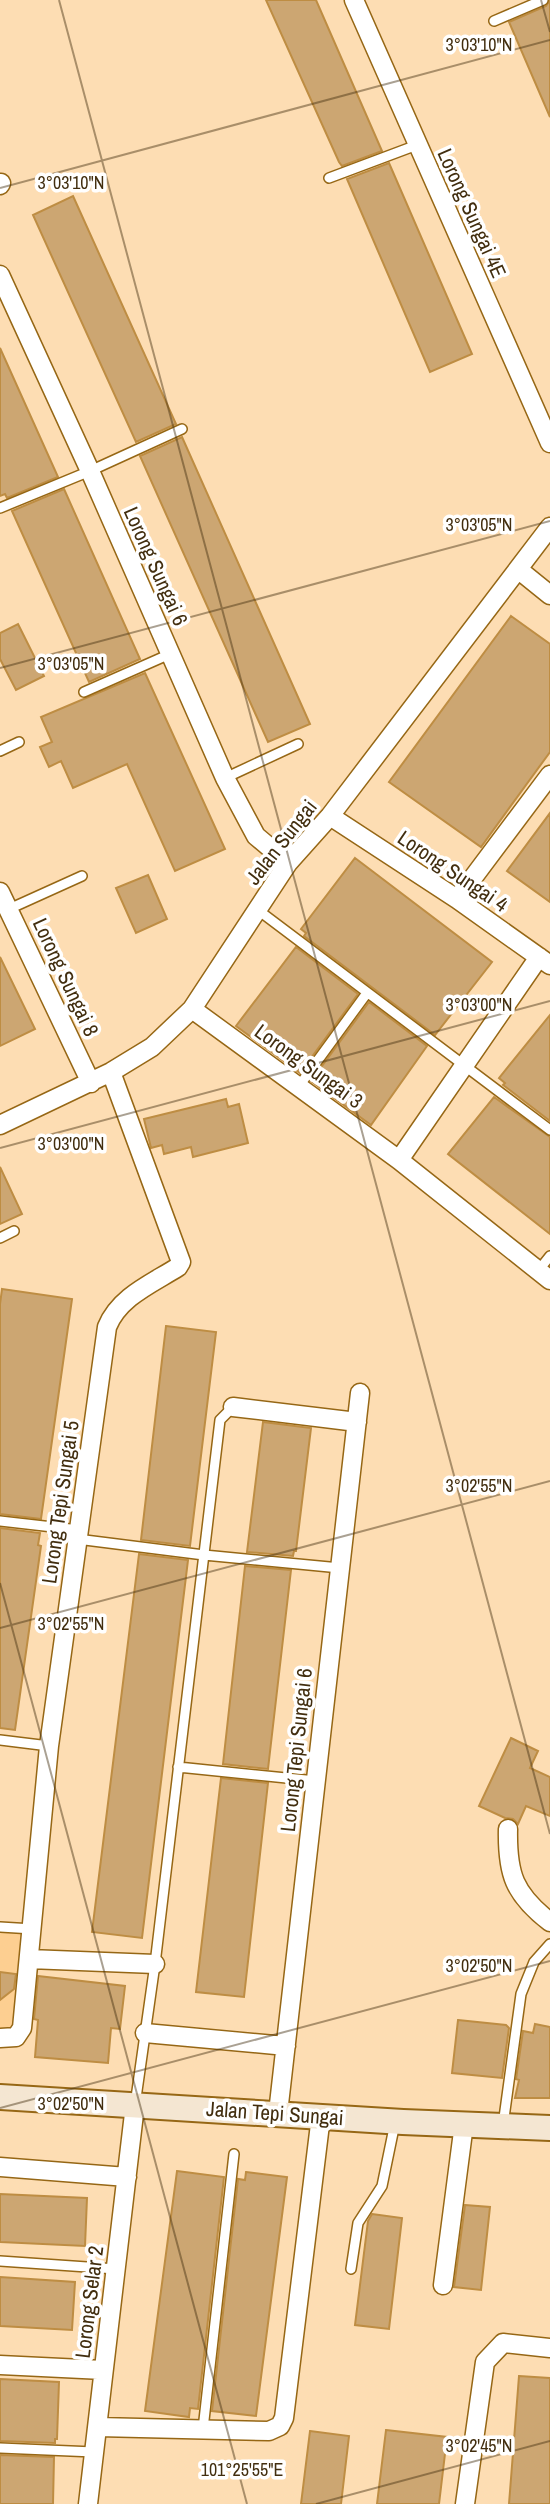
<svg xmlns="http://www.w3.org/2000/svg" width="550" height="2504" font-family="'Archivo Narrow',sans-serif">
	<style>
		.built { fill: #fdcf91 }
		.building { fill: #cca672; stroke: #be8d43; stroke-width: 2 }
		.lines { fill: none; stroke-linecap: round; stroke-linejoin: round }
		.service-casing { stroke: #966715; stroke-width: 12 }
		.minor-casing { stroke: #966715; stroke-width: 21 }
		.secondary-casing { stroke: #966715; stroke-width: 28 }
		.service { stroke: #fff; stroke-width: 9 }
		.minor { stroke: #fff; stroke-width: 18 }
		.secondary { stroke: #f4e6d2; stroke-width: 24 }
		.ticks { fill: none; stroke: #422e0f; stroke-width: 2; stroke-opacity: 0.45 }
		.labels { text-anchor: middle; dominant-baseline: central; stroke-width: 7; stroke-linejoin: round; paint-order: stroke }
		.street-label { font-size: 21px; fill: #422e0f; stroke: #fff }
		.ticks-label { font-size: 18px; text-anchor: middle; fill: #422e0f; stroke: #fff; stroke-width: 7; stroke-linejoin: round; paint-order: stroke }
	</style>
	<rect width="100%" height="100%" fill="#fdddb3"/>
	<path class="built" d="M0,1932L23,1934L16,2025L10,2031L0,2030Z"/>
	<path class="building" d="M266,0H316L382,151L342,166L339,162Z
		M550,0V117L509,22L546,6Z
		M389,163L472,354L430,372L347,179Z
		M73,196L176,424L136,442L33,215Z
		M0,348L58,477L7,498L5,494L0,496Z
		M182,437L310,724L268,742L140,456Z
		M64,489L140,659L89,682L12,511Z
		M511,616L550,644V752L481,847L389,782Z
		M18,624L44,676L16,690L0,659V633Z
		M145,673L225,849L175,871L127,764L73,788L61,761L49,767L40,747L52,742L41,717Z
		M550,813V902L507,871Z
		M355,858L492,962L435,1035L304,936L306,933L301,929Z
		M148,875L167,919L136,933L116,888Z
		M296,947L358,994L300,1073L236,1026Z
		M0,957L35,1029L0,1046Z
		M369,1002L427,1046L371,1125L311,1081Z
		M550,1015V1121L503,1085L505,1083L499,1078Z
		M494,1097L550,1137V1234L448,1154Z
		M226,1099L228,1107L239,1104L248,1143L193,1157L191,1147L164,1154L162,1145L151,1148L144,1119Z
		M0,1167L22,1214L0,1224Z
		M2,1289L72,1299L41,1519L0,1514V1304Z
		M166,1326L216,1332L190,1546L141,1540Z
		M263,1422L311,1428L296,1551H294L293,1556L247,1552Z
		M0,1528L40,1533L38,1545L41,1546L15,1730L0,1728Z
		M139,1554L188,1560L142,1938L92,1932Z
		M245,1566L291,1570L268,1769L223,1764Z
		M511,1738L538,1751L530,1768L550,1777V1816L526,1806L518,1824L513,1819L505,1818L479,1806Z
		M221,1778L268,1783L244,1997L196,1992Z
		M0,1972L16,1974L14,1989L0,2000Z
		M38,1976L125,1986L120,2029L111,2028L108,2063L35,2057L38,2020L34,2019Z
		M458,2020L506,2025L509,2028L502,2078L452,2073Z
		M535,2024L550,2027V2098H515L519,2080L516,2079L523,2031L533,2033Z
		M177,2171L224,2177L198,2409L190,2408L189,2417L145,2411Z
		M246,2172L287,2177L256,2416L212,2411L238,2179L245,2180Z
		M0,2194L87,2198L85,2246L0,2242Z
		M465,2205L490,2207L481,2290L454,2287Z
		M372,2214L402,2218L389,2329L355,2325L368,2221Z
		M0,2277L75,2282L72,2330L0,2326Z
		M519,2376L550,2378V2504H509Z
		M0,2379L59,2382L57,2439H55V2443L0,2441Z
		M386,2430L447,2437L439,2504H377Z
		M310,2431L349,2436L341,2504H301Z
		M0,2455L54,2457L53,2504H0Z"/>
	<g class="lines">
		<defs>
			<path id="service" d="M494,21L543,0
				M329,178L417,145
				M0,508L90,471L182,429
				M84,692L170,654
				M0,751L19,742
				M225,778L298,744
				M9,909L82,876
				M258,910L550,1130
				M299,1086L367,993
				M0,1238L14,1231
				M538,1271L550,1256
				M0,1521L79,1530
				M77,1539L204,1555L340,1568
				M0,1740L49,1746
				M178,1767L316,1781
				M0,1927L33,1929
				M135,2105L155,1964L220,1420L233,1407
				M503,2125L521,1994L534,1962L550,1944
				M0,2261L116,2269
				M351,2269L358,2223L382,2186L395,2123
				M203,2429L234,2154
				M0,2448L94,2452"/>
			<path id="minor" d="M354,0L550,443
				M0,185L1,183
				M0,275L90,471L225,778L256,836L288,863
				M519,570L550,595
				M330,816L457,899L550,965
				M0,892L91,1083
				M457,899L550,775
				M192,1009L399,1160L550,1280
				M0,1125L111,1072L152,1047L192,1009L288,863L330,816L550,527
				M399,1160L539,957
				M233,1407L357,1422
				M508,1829C507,1874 514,1894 550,1922
				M29,1959L155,1964
				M145,2033L286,2046
				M0,2038L16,2037L22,2028L49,1746L107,1327C119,1297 151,1284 178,1267L181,1262L111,1072
				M278,2113L360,1393
				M0,2167L127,2177
				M443,2285L464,2124
				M0,2365L103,2370
				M98,2427L269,2431L280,2426L284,2418L321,2116
				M88,2504L135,2105
				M465,2504L485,2362L503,2343L550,2348"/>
			<path id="secondary" d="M0,2097L403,2122L550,2128"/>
		</defs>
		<use href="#service" class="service-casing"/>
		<use href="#minor" class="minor-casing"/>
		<use href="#secondary" class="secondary-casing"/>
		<use href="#service" class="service"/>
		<use href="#minor" class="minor"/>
		<use href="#secondary" class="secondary"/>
	</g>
	<path class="ticks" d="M59,0L550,1834M541,0L550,32M0,188L550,40M0,668L550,521M0,1148L550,1001M0,1583L247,2504M0,1628L550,1481M0,2108L550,1961M316,2504L550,2441"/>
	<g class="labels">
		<g class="street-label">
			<text transform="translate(472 213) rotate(66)">Lorong Sungai 4E</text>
			<text transform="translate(156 566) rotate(66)">Lorong Sungai 6</text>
			<text transform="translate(281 842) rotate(-52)">Jalan Sungai</text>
			<text transform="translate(453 871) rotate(34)">Lorong Sungai 4</text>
			<text transform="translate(66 977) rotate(65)">Lorong Sungai 8</text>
			<text transform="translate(309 1066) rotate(36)">Lorong Sungai 3</text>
			<text transform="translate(60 1502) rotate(-82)">Lorong Tepi Sungai 5</text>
			<text transform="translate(296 1750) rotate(-84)">Lorong Tepi Sungai 6</text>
			<text transform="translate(275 2113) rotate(4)">Jalan Tepi Sungai</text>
			<text transform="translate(89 2302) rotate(-83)">Lorong Selar 2</text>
		</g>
	</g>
	<g class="ticks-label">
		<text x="479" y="51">3°03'10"N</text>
		<text x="71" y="189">3°03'10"N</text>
		<text x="479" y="531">3°03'05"N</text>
		<text x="71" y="670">3°03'05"N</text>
		<text x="479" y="1011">3°03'00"N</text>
		<text x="71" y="1150">3°03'00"N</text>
		<text x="479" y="1492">3°02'55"N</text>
		<text x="71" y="1630">3°02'55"N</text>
		<text x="479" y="1972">3°02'50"N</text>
		<text x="71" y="2110">3°02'50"N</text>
		<text x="479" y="2452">3°02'45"N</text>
		<text x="242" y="2476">101°25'55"E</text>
	</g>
</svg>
